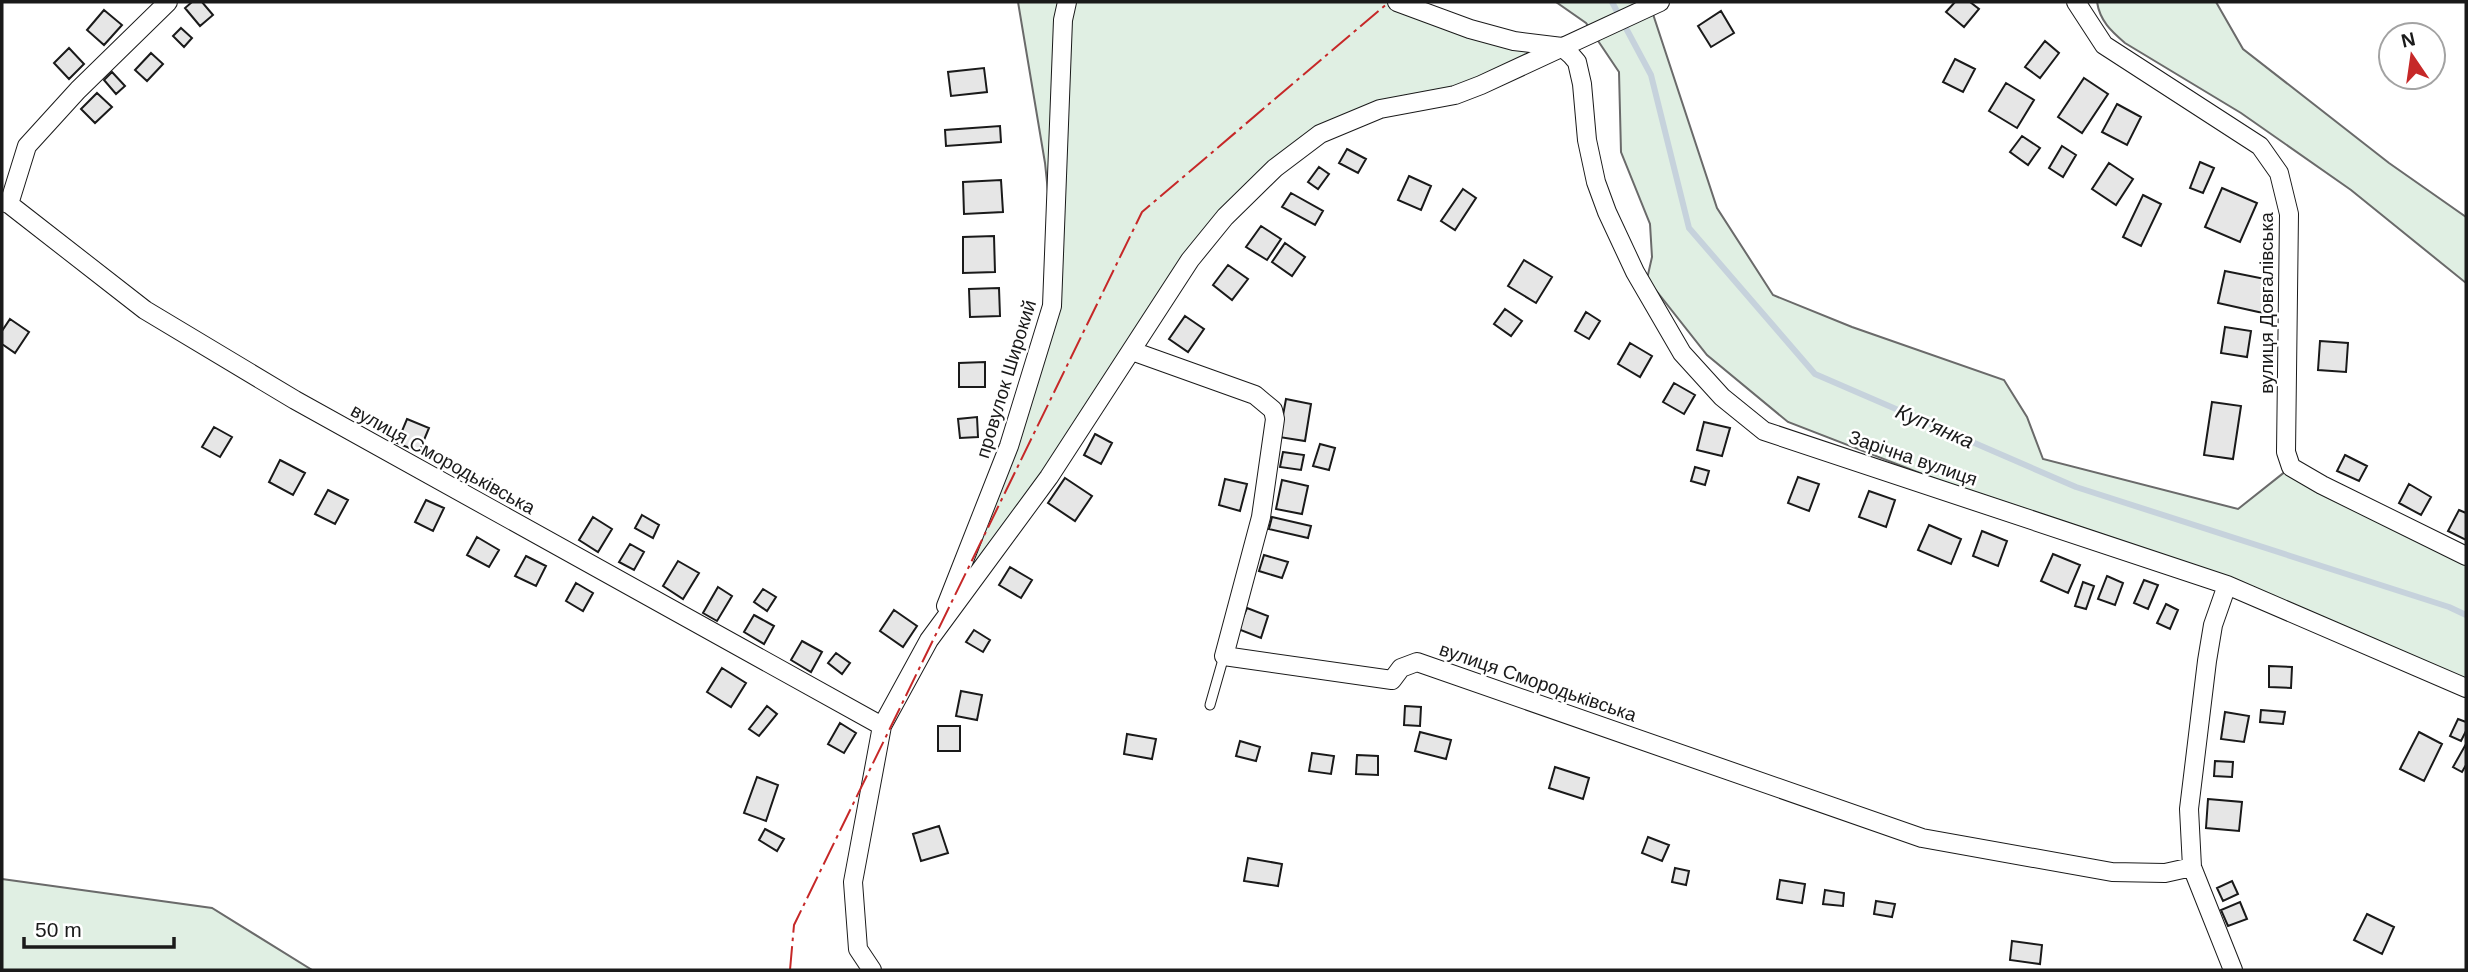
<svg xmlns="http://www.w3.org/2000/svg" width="2468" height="972" font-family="Helvetica,sans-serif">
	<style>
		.green { fill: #e0efe3; stroke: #6a6a6a; stroke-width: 2 }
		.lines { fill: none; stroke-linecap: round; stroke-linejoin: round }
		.stream { stroke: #c6d2dc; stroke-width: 6 }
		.building { fill: #e6e6e6; stroke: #1a1a1a; stroke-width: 2 }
		.service-casing { stroke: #1a1a1a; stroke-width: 11 }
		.minor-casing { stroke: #1a1a1a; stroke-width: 20 }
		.service { stroke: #fff; stroke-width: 9 }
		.minor { stroke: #fff; stroke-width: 18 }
		.power { stroke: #c62828; stroke-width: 2; stroke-dasharray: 24 5 3.5 5; stroke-linecap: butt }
		.labels { text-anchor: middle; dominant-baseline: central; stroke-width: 5; stroke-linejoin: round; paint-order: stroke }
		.street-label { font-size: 19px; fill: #1a1a1a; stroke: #fff }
		.water-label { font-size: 21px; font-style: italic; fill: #1a1a1a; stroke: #fff }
	</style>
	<rect width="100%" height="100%" fill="#fff"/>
	<path class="green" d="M1018,2H1406L1562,47L1481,85L1348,121L1225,217L935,631L1049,315L1054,250L1045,163Z
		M1556,2H1649L1717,208L1773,295L1852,327L2004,380L2027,417L2043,459L2238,509L2291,467L2466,556V690L2385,653L1788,422L1707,355L1647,279L1652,257L1650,224L1621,152L1619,72L1586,23Z
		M2097,2H2216L2243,49L2389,163L2466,217V283L2351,190L2241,113L2125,43C2111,31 2100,21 2097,2Z
		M2,879L212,908L312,970H2Z"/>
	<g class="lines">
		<path class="stream" d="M1612,2L1651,75L1689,228L1815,374L2076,487L2449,607L2466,615"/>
	</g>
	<path class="building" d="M192,2H202L213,15L200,26L185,8Z
		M1955,2H1970L1979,9L1964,27L1946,12Z
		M104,10L122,25L104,45L87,30Z
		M1721,11L1734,33L1711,47L1698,26Z
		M181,28L192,38L184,47L173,36Z
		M2045,41L2059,53L2040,78L2025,67Z
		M69,48L84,64L69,79L54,63Z
		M151,53L163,64L147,81L135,70Z
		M1955,59L1975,69L1963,92L1943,82Z
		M984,68L987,92L951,96L948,72Z
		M112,72L125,86L116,94L104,80Z
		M2084,78L2108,94L2082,133L2058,117Z
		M2006,83L2034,100L2017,128L1989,111Z
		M97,93L112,107L95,123L81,109Z
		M2117,104L2141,117L2127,145L2102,132Z
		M1000,126L1001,142L946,146L945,130Z
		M2022,136L2040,148L2028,165L2010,152Z
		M2062,146L2076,155L2063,177L2049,168Z
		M1347,149L1366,159L1358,173L1339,163Z
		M2200,162L2214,168L2203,193L2190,188Z
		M2109,163L2133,179L2116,205L2092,189Z
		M1319,167L1329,174L1318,189L1308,182Z
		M1409,176L1431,186L1421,210L1398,200Z
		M1001,180L1003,212L964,214L963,182Z
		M2222,188L2257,203L2240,242L2205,227Z
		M1463,189L1476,198L1455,230L1441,221Z
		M1291,193L1323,211L1315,225L1282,207Z
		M2143,195L2161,204L2141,246L2123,237Z
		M1261,226L1281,239L1267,260L1246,247Z
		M994,236L995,272L963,273V237Z
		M1285,243L1305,257L1292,276L1272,262Z
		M1524,260L1552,277L1536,303L1508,286Z
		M1228,265L1248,279L1232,300L1213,285Z
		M2225,271L2270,280L2263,313L2218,303Z
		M999,288L1000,316L970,317L969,289Z
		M1505,309L1522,321L1511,336L1494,324Z
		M1586,312L1600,321L1589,339L1575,331Z
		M1185,316L1204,329L1188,352L1169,339Z
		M10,319L29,332L15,353L2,344V331Z
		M2225,327L2251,331L2247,357L2221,353Z
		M2320,341L2348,343L2346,372L2318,370Z
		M1630,343L1652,356L1640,377L1618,364Z
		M985,362V387H959V363Z
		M1674,383L1695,395L1684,414L1663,402Z
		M1286,399L1311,404L1305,441L1279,437Z
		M2212,402L2241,406L2233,459L2204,455Z
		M977,417L978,437L960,438L958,419Z
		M407,419L429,428L419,452L397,443Z
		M1704,422L1730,428L1722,456L1697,450Z
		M214,427L232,437L220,457L202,447Z
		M1095,434L1112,443L1101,464L1084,455Z
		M1320,444L1335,448L1329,470L1313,466Z
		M1283,452L1304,455L1301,470L1280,467Z
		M2345,455L2367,466L2359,481L2337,471Z
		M280,460L305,473L293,495L269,482Z
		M1695,467L1709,471L1705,485L1691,481Z
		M1798,477L1819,484L1809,511L1788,503Z
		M1065,478L1092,496L1075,521L1048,503Z
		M1225,479L1247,484L1240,511L1219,505Z
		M1282,480L1308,486L1302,514L1276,509Z
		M2409,484L2431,497L2421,515L2399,503Z
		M328,490L348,500L335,524L315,514Z
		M1869,491L1895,500L1886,527L1859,517Z
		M426,500L444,508L433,531L415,522Z
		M2459,510L2466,513V540L2448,531Z
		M642,515L659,525L653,538L635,528Z
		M593,517L612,529L598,552L579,540Z
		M1272,517L1311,526L1308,538L1269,529Z
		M1929,525L1961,539L1951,564L1918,550Z
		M1982,531L2007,541L1998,566L1973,556Z
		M477,537L499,550L489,567L467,555Z
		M630,544L644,552L634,570L619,562Z
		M2053,554L2080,565L2068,593L2041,581Z
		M1264,555L1288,562L1282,578L1259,571Z
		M526,556L546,566L536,586L515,576Z
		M678,561L699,573L683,599L663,586Z
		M1010,567L1032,580L1021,598L999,585Z
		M2107,576L2123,583L2115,605L2098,599Z
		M2144,580L2158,585L2148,609L2134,603Z
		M2083,582L2094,586L2086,609L2075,606Z
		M576,583L593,593L583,611L566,601Z
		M718,587L732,596L717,621L703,613Z
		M763,589L776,597L767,611L754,602Z
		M2166,604L2178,610L2170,629L2157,623Z
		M1247,608L1268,616L1261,638L1238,629Z
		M894,610L917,626L903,647L880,631Z
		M754,615L774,626L764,644L744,632Z
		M974,630L990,640L983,652L966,642Z
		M802,641L822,652L811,672L791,660Z
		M836,653L850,663L842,674L828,663Z
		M2269,666L2292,667L2291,688L2269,687Z
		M722,668L746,683L731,707L707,692Z
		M961,691L982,695L977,720L956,716Z
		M767,706L777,714L759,736L749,729Z
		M1405,706L1421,707L1420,726L1404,725Z
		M2261,710L2285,712L2283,724L2260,722Z
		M2225,712L2249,716L2244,742L2221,739Z
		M2458,719L2466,722V731L2461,741L2450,736Z
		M840,723L856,733L844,753L828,744Z
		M938,726H960V751H938Z
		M1420,732L1451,740L1446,759L1415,751Z
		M2419,732L2442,744L2424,781L2400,769Z
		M1127,734L1156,739L1152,759L1124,754Z
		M1240,741L1260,747L1256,761L1236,756Z
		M2466,744V765L2462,772L2453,767Z
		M1312,753L1334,756L1331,774L1309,771Z
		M1357,755L1378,756V775L1356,774Z
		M2215,761L2233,762L2232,777L2214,776Z
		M1555,767L1589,778L1583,799L1549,788Z
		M757,777L778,785L766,821L744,813Z
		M2208,799L2242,802L2239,831L2206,828Z
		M939,826L948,853L921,861L913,834Z
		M765,829L784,839L777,851L759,840Z
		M1648,837L1669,845L1662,861L1642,853Z
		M1248,858L1282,864L1278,886L1244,881Z
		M1675,868L1689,871L1686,885L1672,882Z
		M1780,880L1805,884L1802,903L1777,899Z
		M2232,881L2238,894L2223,901L2217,888Z
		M1825,890L1844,893L1843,906L1823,904Z
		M1876,901L1895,904L1892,917L1874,914Z
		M2240,902L2247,919L2228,926L2221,910Z
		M2367,914L2394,927L2382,954L2354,940Z
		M2012,941L2042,945L2040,964L2010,960Z"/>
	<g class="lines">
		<defs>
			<path id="service" d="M1210,705L1224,656"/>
			<path id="minor" d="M1397,2L1470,29L1514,41L1562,47L1571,55L1577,62L1582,84L1587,140L1596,182L1607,212L1635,272L1682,353L1722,397L1764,431L2227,585L2466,688
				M2076,2L2104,45L2260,146L2279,173L2289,214L2286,452L2291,467L2322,485L2466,556
				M2,202L9,204L145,310L295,400L882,726
				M9,204L27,146L78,90L168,2
				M1132,351L1255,395L1273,410L1275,419L1261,517L1224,656L1392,680L1401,668L1417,662L1922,838L2112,872L2165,873L2192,867
				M2227,585L2213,625L2207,661L2189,809L2192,867L2233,970
				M946,606L1009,446L1052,306L1063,20L1067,2
				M872,970L858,949L853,882L882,726L929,640L1049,477L1190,260L1225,217L1275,168L1320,134L1380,109L1455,95L1481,85L1660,2"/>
		</defs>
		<use href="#service" class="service-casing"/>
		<use href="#minor" class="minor-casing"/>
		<use href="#service" class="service"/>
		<use href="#minor" class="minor"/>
		<path class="power" d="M790,970L794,925L1142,212L1389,2"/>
	</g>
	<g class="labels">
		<g class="street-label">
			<text transform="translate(2266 303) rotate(-90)">вулиця Довгалівська</text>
			<text transform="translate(1006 379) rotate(-73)">провулок Широкий</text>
			<text transform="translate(1913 458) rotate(19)">Зарічна вулиця</text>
			<text transform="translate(443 459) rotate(29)">вулиця Смородьківська</text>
			<text transform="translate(1538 682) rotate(19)">вулиця Смородьківська</text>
		</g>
		<g class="water-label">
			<text transform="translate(1935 426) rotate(23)">Куп'янка</text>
		</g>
	</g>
	<rect width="2468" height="972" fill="none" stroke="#1a1a1a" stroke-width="7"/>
	<g transform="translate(2412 56) rotate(347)"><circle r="33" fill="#ffffff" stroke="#a3a3a3" stroke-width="2"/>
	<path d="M0-5L12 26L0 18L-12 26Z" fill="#c62828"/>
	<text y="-10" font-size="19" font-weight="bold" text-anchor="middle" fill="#1a1a1a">N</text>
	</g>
	<path d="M24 937v10h150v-10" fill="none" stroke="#1a1a1a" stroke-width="3.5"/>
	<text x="35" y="937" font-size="21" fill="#1a1a1a" stroke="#ffffff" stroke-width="5" paint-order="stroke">50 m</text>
</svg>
